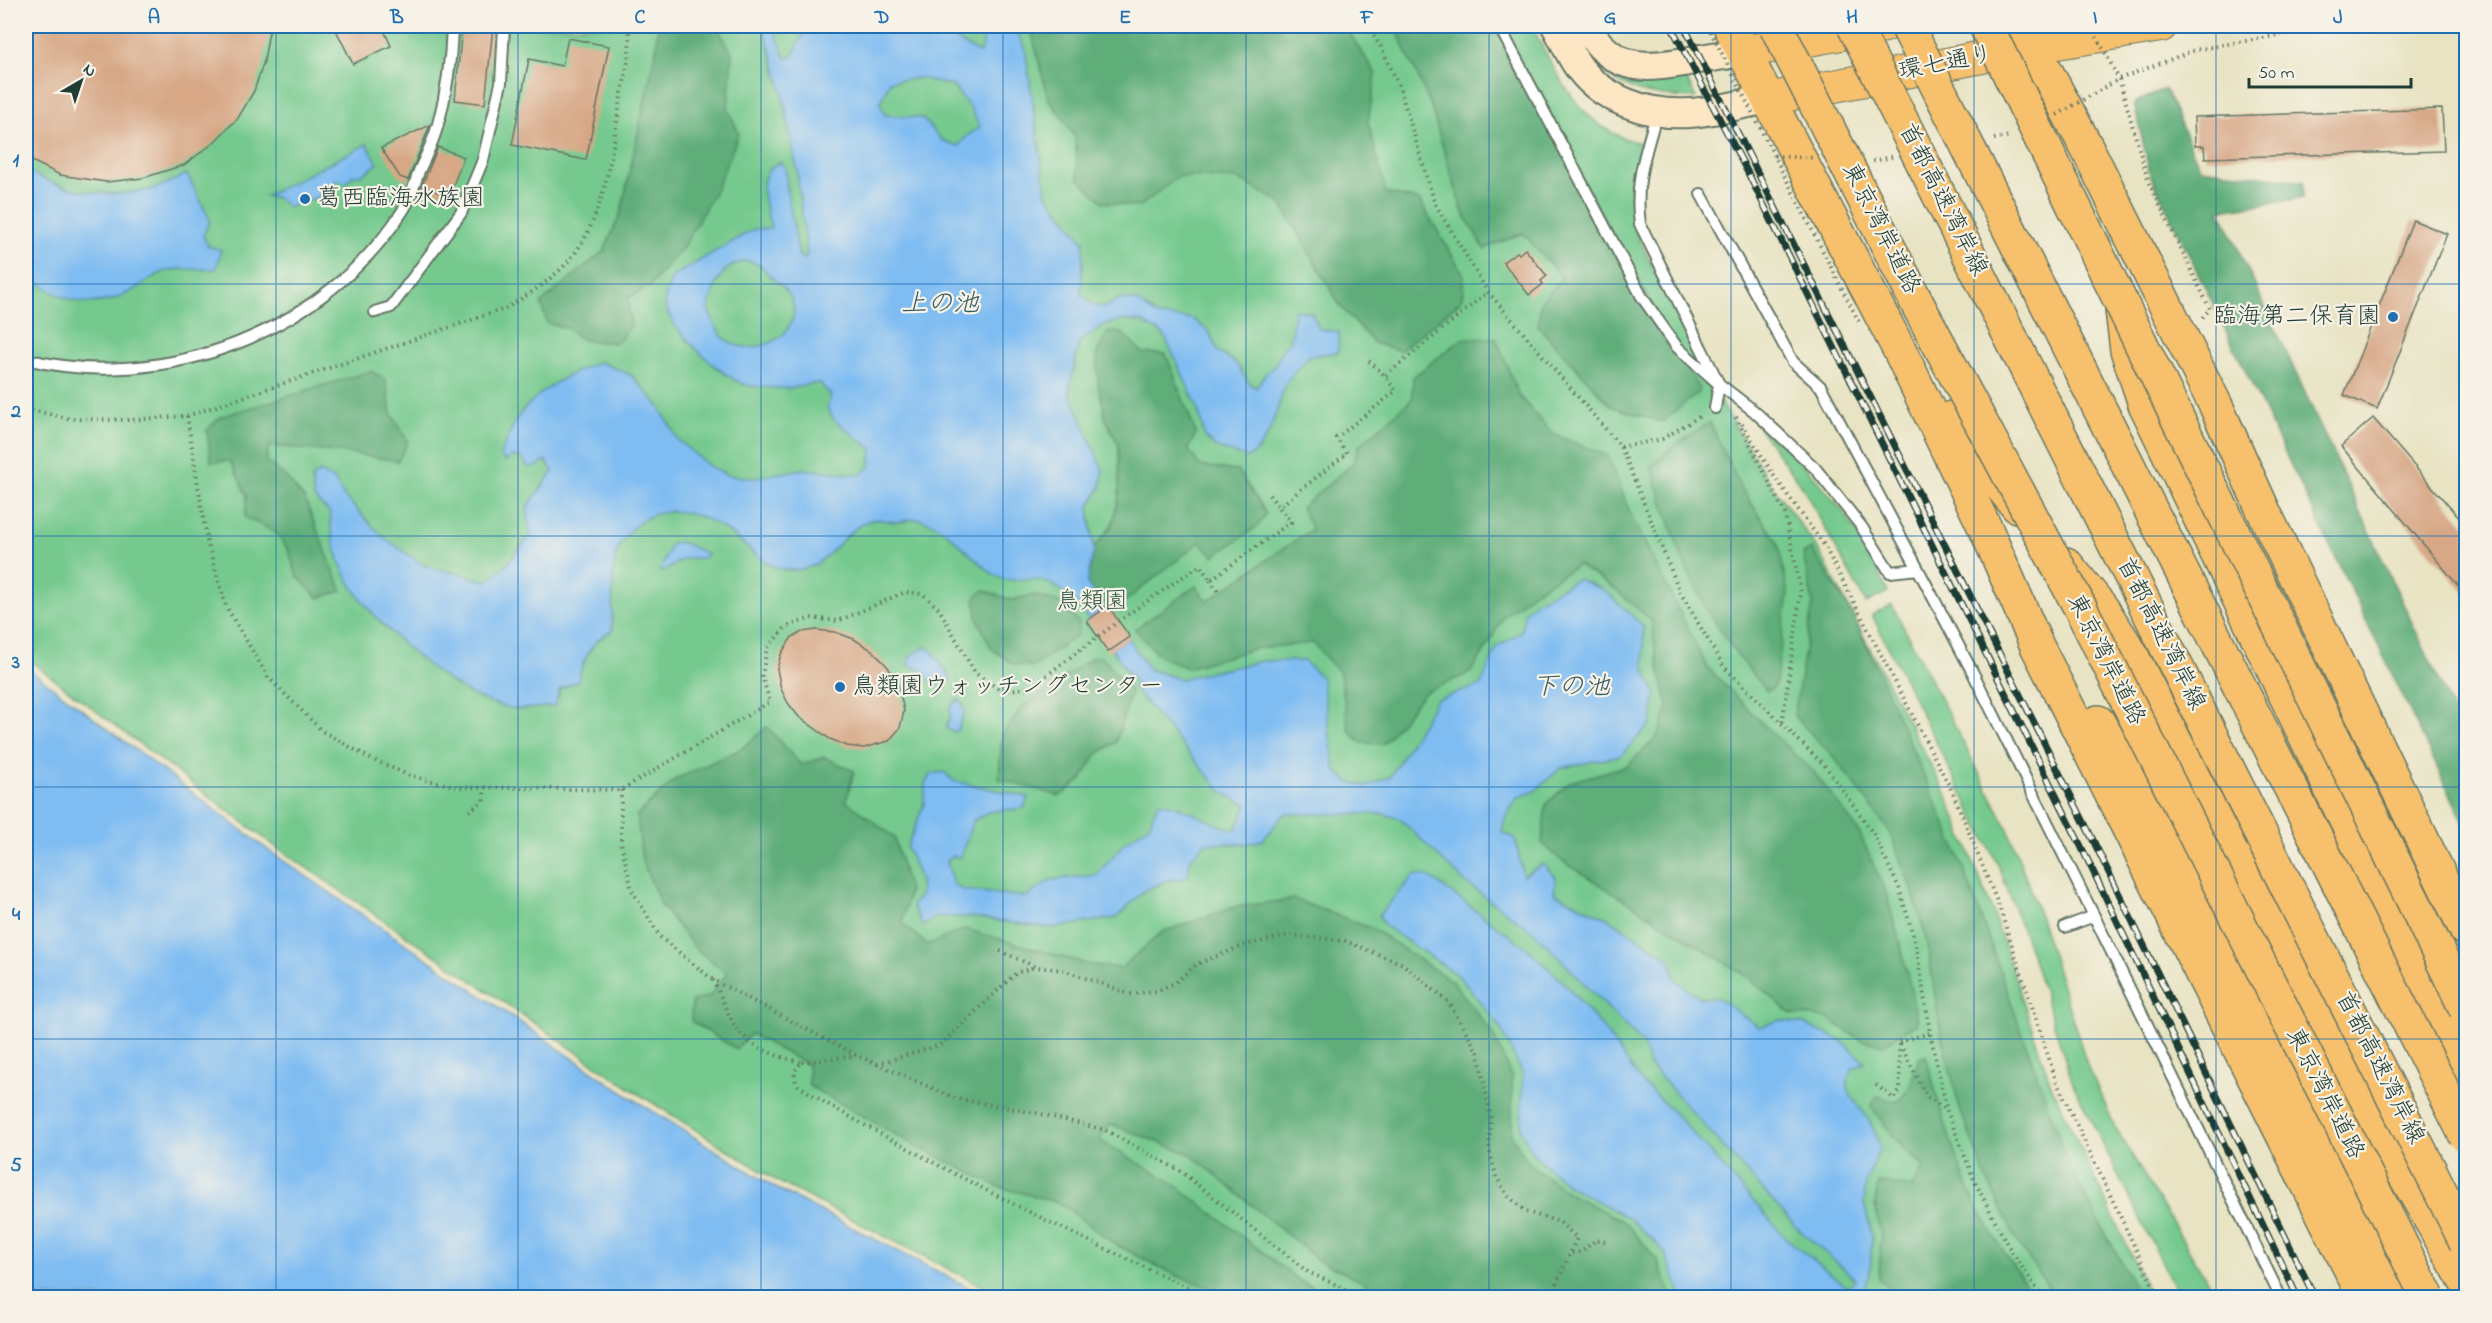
<svg xmlns="http://www.w3.org/2000/svg" width="2492" height="1323" font-family="'Indie Flower','Klee One',sans-serif">
	<style>
		.green { fill: #74c98e; stroke: #4a8361; stroke-width: 1.5 }
		.forest { fill: #5fad79; stroke: #3f7556; stroke-width: 1.5 }
		.water { fill: #7ebcf2; stroke: #4e7c93; stroke-width: 1.5; fill-rule: evenodd }
		.building { fill: #d7a786 }
		.lines { fill: none; stroke-linecap: round; stroke-linejoin: round }
		.lane-casing { stroke: #657766; stroke-width: 14 }
		.secondary-casing { stroke: #657766; stroke-width: 32 }
		.primary-casing { stroke: #657766; stroke-width: 34 }
		.highway-casing { stroke: #657766; stroke-width: 36 }
		.path { stroke: #657766; stroke-width: 4; stroke-dasharray: 1.5 4.5; stroke-linecap: butt }
		.lane { stroke: #fff; stroke-width: 10 }
		.secondary { stroke: #fce6c4; stroke-width: 28 }
		.primary { stroke: #f7c06c; stroke-width: 32 }
		.highway { stroke: #f7c06c; stroke-width: 33 }
		.rail-casing { stroke: #1f3d34; stroke-width: 7 }
		.rail { stroke: #f7f3e8; stroke-width: 4.5; stroke-dasharray: 14; stroke-linecap: butt }
		.highway-bridge-casing { stroke: #657766; stroke-width: 36; stroke-linecap: butt }
		.path-bridge { stroke: #657766; stroke-width: 4; stroke-dasharray: 1.5 4.5; stroke-linecap: butt }
		.highway-bridge { stroke: #f7c06c; stroke-width: 33 }
		.grid { fill: none; stroke: #1f6fb2; stroke-width: 1.5; stroke-opacity: 0.55 }
		.poi-dot { fill: #1f6fb2; stroke: #f7f3e8; stroke-width: 2 }
		.labels { text-anchor: middle; dominant-baseline: central; stroke-width: 4.5; stroke-linejoin: round; paint-order: stroke }
		.street-label { font-size: 24px; fill: #1f3d34; stroke: #f7f3e8 }
		.poi-label { font-size: 24px; fill: #1f3d34; stroke: #f7f3e8; text-anchor: start }
		.park-label { font-size: 24px; fill: #305946; stroke: #f7f3e8 }
		.water-label { font-size: 26px; font-style: italic; fill: #375d64; stroke: #f7f3e8 }
		.neatline { fill: none; stroke: #1f6fb2; stroke-width: 2 }
		.grid-label { font-size: 20px; text-anchor: middle; font-weight: bold; fill: #1f6fb2 }
	</style>
	<rect width="100%" height="100%" fill="#f7f3e8"/>
	<filter id="ink" filterUnits="userSpaceOnUse"><feTurbulence type="fractalNoise" baseFrequency=".0167" numOctaves="2"/><feDisplacementMap in="SourceGraphic" scale="12" xChannelSelector="R" yChannelSelector="G"/><feConvolveMatrix kernelMatrix="1 2 1 2 8 2 1 2 1" color-interpolation-filters="sRGB"/></filter>
	<filter id="wash" filterUnits="userSpaceOnUse"><feTurbulence type="fractalNoise" baseFrequency=".008" numOctaves="4" result="noise"/><feDisplacementMap in="SourceGraphic" scale="24" xChannelSelector="R" yChannelSelector="G"/><feGaussianBlur stdDeviation="1.35" result="paint"/><feColorMatrix in="noise" values="0 0 0 0 0 0 0 0 0 0 0 0 0 0 0 0 0 1.4 0 .05"/><feComposite in="paint" operator="in"/></filter>
	<g filter="url(#wash)">
		<rect width="100%" height="100%" fill="#e8e3c2"/>
		<path class="green" d="M26,26H1532C1557,75 1581,131 1641,143C1633,174 1628,194 1633,226L1712,388L1768,480L1818,549L1947,796L1993,912L2051,1085L2151,1297H1003L777,1181L634,1091L276,847L26,658Z
			M1577,39C1616,86 1627,88 1686,78L1696,98C1641,97 1608,89 1577,39Z
			M1753,419C1792,450 1825,485 1853,526C1867,547 1877,570 1888,592L1866,603L1803,488Z
			M1892,605L2008,829L2038,911L2087,1064L2115,1127L2217,1297H2179L2073,1084L2033,959L2000,869L1872,615Z"/>
		<path class="forest" d="M658,26H716L732,53L728,109L739,133L717,187L684,246L649,287L628,298L631,326L617,343L582,340L568,329L547,323L541,303L604,251L621,212L657,45Z
			M1030,26H1345L1376,74L1368,122L1386,193L1419,200L1464,275L1462,300L1400,351L1374,343L1341,307L1280,202L1238,179L1179,176L1139,207L1103,202L1078,178L1075,137L1048,98Z
			M1395,26H1496L1700,391L1662,422L1612,407L1538,326L1541,302L1562,278L1523,233L1484,249L1462,210L1429,101Z
			M2165,89L2200,168L2304,182L2303,198L2220,210L2466,739V827L2150,174L2134,103Z
			M1108,332L1122,333L1143,353L1166,354L1196,434L1188,449L1200,466L1238,471L1266,513L1258,526L1214,556L1200,542L1124,602H1096L1081,583L1088,556L1112,525L1119,496V446L1105,417L1098,383L1097,353Z
			M1496,338L1519,396L1553,434L1608,456L1631,515L1707,667L1771,732L1813,771L1858,830L1885,890L1901,946L1918,1023L1882,1045L1861,1040L1827,1018L1791,1014L1748,977L1562,861L1542,843L1546,804L1570,782L1627,766L1657,737L1668,707L1656,655L1652,621L1611,586L1578,565L1535,591L1503,617L1489,644L1470,673L1425,692L1383,744L1362,743L1349,731L1340,673L1313,643L1257,648L1187,668L1158,655L1135,629L1196,586L1207,601L1312,529L1301,508L1353,463L1359,446L1412,399L1413,377L1462,339Z
			M371,371L386,380L391,413L408,442L398,461L349,453L269,446L266,461L286,477L305,500L342,591L318,598L297,576L288,549L275,532L245,517L247,496L230,461L211,462L207,430L220,417Z
			M1710,422L1741,488L1778,543L1788,594L1775,687L1767,691C1742,662 1718,631 1700,597C1679,556 1666,510 1651,467L1673,446Z
			M1812,549L1854,617L1960,858L2070,1168L2140,1297H2056L2019,1245L1985,1175L1959,1106L1941,1034L1926,938L1911,886L1888,829L1834,757L1794,716L1813,603L1803,554Z
			M984,590L1011,600L1034,595L1060,602L1079,623L1077,635L1034,666L1014,665L991,648L977,618L975,597Z
			M1093,657H1102L1131,692L1116,742L1096,755L1082,779L1060,796L999,779L1002,735L1021,708Z
			M767,727L801,765L824,757L854,771L846,801L894,837L909,891L902,923L927,945L965,929L1088,964L1121,968L1162,932L1235,907L1294,899L1373,929L1453,982L1492,1032L1512,1078V1137L1529,1163L1568,1193L1625,1222L1657,1260L1671,1297H1393L1318,1260L1190,1154L1110,1124L1099,1140L1173,1183L1300,1281L1334,1297H1236L1177,1276L1113,1243L1060,1203L999,1187L918,1147L809,1086L808,1065L751,1034L736,1049L691,1021L692,1001L710,996L727,973L696,949L661,905L642,860L637,815L676,779L741,749Z
			M1926,1056C1938,1100 1950,1145 1968,1187C1984,1226 2011,1262 2034,1297H1899L1879,1279L1881,1236L1875,1205L1878,1183L1913,1187L1924,1166L1901,1146L1871,1107L1877,1096L1897,1102L1908,1090L1919,1058Z"/>
		<path class="water" d="M763,26H773L785,58L792,57L807,26H879C894,29 907,24 922,26C947,29 959,44 980,53L983,45L981,26H1014L1025,48L1046,194L1084,242L1081,294L1094,306L1106,307L1119,299L1136,301L1158,316L1193,319L1209,332L1218,352L1236,363L1249,383L1256,388L1266,373L1275,366L1282,350L1291,341L1294,310L1312,313L1319,329L1339,332L1338,352L1309,356C1302,364 1292,373 1287,382C1276,406 1272,443 1248,458L1215,447L1205,437L1197,406L1164,335L1142,322L1122,320L1104,325L1079,342L1069,391L1103,470L1101,487L1089,507L1094,550L1087,583L1105,608L1089,620C1075,599 1058,582 1032,579C1021,578 1012,583 1001,578C975,567 947,520 916,519C910,519 904,522 898,522C889,522 879,518 871,520C839,531 828,574 788,570C763,568 745,542 724,529C695,510 660,502 633,528C625,536 617,547 615,558C611,581 613,608 612,631C591,640 583,660 578,681L560,689L555,706C541,707 523,711 509,708C468,698 443,678 411,651C368,613 331,573 330,513L314,498L312,478L320,472L334,479L343,495L382,536L423,565L487,581L505,566L530,536L527,508L553,471L545,460L537,467H528L522,458L513,456L506,461L500,456C506,443 511,426 520,414C538,390 573,371 600,362L631,375L659,406L678,440L708,465L727,475L752,478L803,469L859,475L870,467L872,449L834,420L827,407L831,396L820,383C810,383 802,386 793,388C785,389 750,387 743,384C721,375 671,330 666,307C663,296 668,285 673,276L754,229L771,228C767,211 757,187 768,171C771,167 777,164 780,162L786,169L787,191L799,256L804,259L807,255L796,164L781,86ZM921,78L953,86L971,109L980,127L968,135L958,146L942,140L922,118L885,115L880,103L890,81ZM749,261L762,266C769,280 786,284 792,300C805,338 745,364 721,335C716,328 712,318 708,310C713,286 721,263 749,261Z
			M367,144L378,164L361,175H353L346,183L337,180L329,186L325,195L288,207L278,198L266,196Z
			M26,170C62,191 106,199 148,190C161,187 175,180 187,174L210,220L203,236L208,246L221,250L216,269C202,270 185,268 170,270C155,273 143,285 130,292C89,314 58,300 26,273Z
			M678,542L684,543L707,554L704,558C696,559 690,557 683,559C674,563 670,571 660,571L671,544Z
			M1578,579L1604,590L1643,626L1644,667L1656,694L1651,724L1620,756L1561,768L1535,791L1517,798L1505,818L1502,832L1515,838L1523,876L1543,864L1556,877L1554,893L1611,920L1670,959L1676,980L1700,998H1718L1759,1027L1780,1020L1804,1024L1842,1041L1865,1063L1852,1069C1839,1095 1860,1103 1871,1124C1874,1131 1877,1139 1880,1147L1866,1181L1864,1203L1872,1236L1870,1272L1860,1297H1682L1664,1251L1629,1218L1569,1186L1534,1155L1521,1131L1523,1074L1499,1025L1459,976L1385,926L1379,915L1414,875L1428,876L1527,948L1563,982L1604,1029L1640,1080L1681,1120L1787,1239L1847,1287L1856,1280L1797,1228L1649,1064L1643,1044L1536,934L1465,882L1400,819L1384,814H1284L1263,840L1245,844L1205,843L1190,860L1188,877L1176,880L1171,879L1145,890L1116,918L1050,928L970,917H936L923,926L912,905L921,895L920,880L907,847L924,804L925,783L931,774L944,772L954,781L1028,797L1024,808L988,812L973,821L960,857L951,856L947,861L953,884L963,890L1026,897L1051,880L1097,875L1124,843L1149,825L1158,803C1182,802 1209,826 1236,830L1247,805L1222,792L1133,687L1136,684L1112,649L1128,638L1150,671L1152,670L1180,679L1262,661H1304L1322,678L1335,770L1349,782L1367,786L1390,777L1436,700L1481,685L1497,647L1521,632L1525,612L1537,601Z
			M925,647L933,652L950,677L949,682C935,693 930,680 922,670L914,668L908,663L910,656Z
			M26,667L272,853L630,1097L774,1187L987,1297H26Z
			M957,700L963,703L964,713L957,731H951L946,727L951,715L950,708Z"/>
		<g id="blocks">
			<path class="building" d="M26,26H270L264,61L254,91L238,118L212,144L184,165L143,178L106,182L60,175L26,158Z
				M334,26H382L391,46L353,64Z
				M462,26H493L485,104L455,100Z
				M568,38L609,46L586,160L512,145L529,59L562,66Z
				M2442,109L2444,151L2205,158L2204,146H2195L2194,117Z
				M430,125L408,180L400,177L381,148Z
				M438,147L464,157L449,196L422,186Z
				M2413,220L2447,234L2377,409L2344,395Z
				M1525,249L1547,276L1541,281L1543,284L1529,295L1503,262L1517,252L1519,254Z
				M2373,418L2466,526V595L2341,446Z
				M1108,606L1130,637L1108,652L1087,621Z
				M816,630L835,632L854,639L873,651L888,667L898,684L904,711L900,728L889,741L864,748L847,746L830,739L799,717L788,703L781,689L777,669L781,654L792,637L802,632Z"/>
		</g>
	</g>
	<g filter="url(#ink)">
		<use href="#blocks" fill-opacity="0" stroke="#657766" stroke-width="1.5"/>
		<g class="lines">
			<defs>
				<path id="lane" d="M1499,26L1642,297L1677,347L1719,384L1754,411L1815,468L1861,526L1890,572L1918,569L1973,673L2094,916L2065,927
					M1657,112C1646,152 1634,182 1640,224L1719,384L1715,408
					M1701,194L1793,362L1821,387L1918,569
					M375,312L391,307L461,213L483,160L501,83L504,26
					M26,359C165,394 326,331 404,209C411,198 415,183 419,171C426,156 434,140 438,124C447,92 451,59 452,26
					M2094,916L2281,1298"/>
				<path id="secondary" d="M1556,26C1563,38 1568,51 1576,63C1599,99 1648,116 1690,113C1716,111 1742,104 1768,99
					M1585,26C1613,69 1637,70 1684,62C1704,58 1724,55 1743,52"/>
				<path id="primary" d="M1743,52L1885,26
					M1768,99L2033,47L2161,26"/>
				<path id="highway" d="M1730,26L1900,351L1988,534L2037,646L2365,1298
					M2022,26L2088,150L2216,406L2265,514L2466,930
					M2122,310L2127,350L2145,404L2466,1069
					M1951,418L1967,444L2017,506
					M2066,564L2101,607L2130,652L2263,915L2403,1172L2466,1282
					M2098,722L2127,770L2290,1098L2398,1298"/>
			</defs>
			<use href="#lane" class="lane-casing"/>
			<use href="#secondary" class="secondary-casing"/>
			<use href="#primary" class="primary-casing"/>
			<use href="#highway" class="highway-casing"/>
			<path class="path" d="M1367,26L1381,47L1399,86L1435,204L1488,292L1621,447L1662,439L1702,415
				M1369,361L1385,376
				M26,409L72,419L129,420L187,416L504,309C525,297 546,284 564,266C604,225 611,157 620,103C624,78 633,50 628,26
				M187,416L207,541L226,606L268,677L322,731L371,759L411,776L457,787L621,790L770,702L762,676L767,648L786,627L811,618L838,621L905,592L923,594L939,609L975,673L1002,691L1031,687L1127,615L1200,565L1210,580L1291,522L1279,507L1347,453L1336,438L1396,391L1385,376L1488,292
				M1736,417L1785,514L1801,592L1782,724
				M1742,424L1774,476L1824,545L1953,793L2000,909L2057,1083L2159,1298
				M1621,447L1680,592L1724,667L1826,767L1873,833L1899,888L1916,944L1930,1033L1947,1111L1975,1182L2008,1246L2043,1298
				M1269,495L1279,507
				M1210,580L1218,591
				M621,790V843L632,890L660,937L713,980L856,1055L955,1098L1041,1114L1105,1130L1179,1170L1308,1272L1365,1298
				M469,811L483,801L485,788
				M1000,951L1036,967L1063,970L1130,994L1156,991L1175,983L1197,964L1245,945L1290,935L1345,941L1403,964L1449,1003L1478,1052L1491,1118L1489,1149L1496,1176L1507,1195L1526,1212L1560,1222L1577,1238L1554,1289L1556,1298
				M713,980C721,995 727,1014 736,1028C751,1048 779,1058 802,1062L794,1072L796,1084C836,1111 878,1132 920,1155C1015,1207 1113,1253 1212,1298
				M1899,1042L1930,1033
				M802,1062L856,1056
				M877,1064L940,1045L1016,973L1035,967
				M1876,1085L1894,1099L1900,1091L1899,1042L1927,1097L1947,1110
				M1572,1253L1581,1252L1596,1240L1606,1242"/>
			<use href="#lane" class="lane"/>
			<use href="#secondary" class="secondary"/>
			<use href="#primary" class="primary"/>
			<use href="#highway" class="highway"/>
			<defs>
				<path id="rail" d="M1671,26L1748,173L2079,842L2298,1298
					M1684,26L2091,836L2315,1298"/>
			</defs>
			<use href="#rail" class="rail-casing"/>
			<use href="#rail" class="rail"/>
			<defs>
				<path id="highway-bridge" d="M1776,26L1919,307L2082,611L2428,1298
					M1854,26L2466,1242
					M1907,26L2466,1136
					M1986,26L2466,1009"/>
			</defs>
			<use href="#highway-bridge" class="highway-bridge-casing"/>
			<path class="path-bridge" d="M1708,26L1859,322
				M2091,26L2119,79L2149,183L2210,309L2202,318
				M2057,115L2119,79L2195,50L2328,26
				M1994,139L2010,136
				M1774,156L1815,158
				M1873,161L1892,157"/>
			<use href="#highway-bridge" class="highway-bridge"/>
		</g>
	</g>
	<path class="grid" d="M276,26V1298M518,26V1298M761,26V1298M1003,26V1298M1246,26V1298M1489,26V1298M1731,26V1298M1974,26V1298M2216,26V1298M26,284H2466M26,536H2466M26,787H2466M26,1039H2466"/>
	<g class="poi-dot">
		<circle cx="305" cy="199" r="6"/>
		<circle cx="2393" cy="317" r="6"/>
		<circle cx="840" cy="687" r="6"/>
	</g>
	<g class="labels">
		<g class="street-label">
			<text transform="translate(1946 64) rotate(-11)">環七通り</text>
			<text transform="translate(1942 200) rotate(63)">首都高速湾岸線</text>
			<text transform="translate(1880 229) rotate(63)">東京湾岸道路</text>
			<text transform="translate(2160 634) rotate(63)">首都高速湾岸線</text>
			<text transform="translate(2105 660) rotate(63)">東京湾岸道路</text>
			<text transform="translate(2379 1068) rotate(63)">首都高速湾岸線</text>
			<text transform="translate(2324 1094) rotate(63)">東京湾岸道路</text>
		</g>
		<g class="poi-label">
			<text x="317" y="199">葛西臨海水族園</text>
			<text x="2381" y="317" text-anchor="end">臨海第二保育園</text>
			<text x="852" y="687">鳥類園ウォッチングセンター</text>
		</g>
		<g class="park-label">
			<text x="1092" y="602">鳥類園</text>
		</g>
		<g class="water-label">
			<text x="940" y="305">上の池</text>
			<text x="1571" y="688">下の池</text>
		</g>
	</g>
	<rect width="2492" height="1323" fill="none" stroke="#f7f3e8" stroke-width="66"/>
	<g transform="translate(81 81) rotate(39)" stroke="#f7f3e8" stroke-width="4.5" paint-order="stroke">
	<path d="M0-4.5L10 22L0 15L-10 22Z" fill="#1f3d34"/>
	<text y="-9" font-size="16" font-weight="bold" text-anchor="middle" fill="#1f3d34">N</text>
	</g>
	<path d="M2249 78v9h162v-9" fill="none" stroke="#1f3d34" stroke-width="3"/>
	<text x="2258" y="78" font-size="18" fill="#1f3d34" stroke="#f7f3e8" stroke-width="4.5" paint-order="stroke">50 m</text>
	<rect x="33" y="33" width="2426" height="1257" class="neatline"/>
	<g class="grid-label">
		<text x="154" y="23">A</text>
		<text x="397" y="23">B</text>
		<text x="640" y="23">C</text>
		<text x="882" y="23">D</text>
		<text x="1125" y="23">E</text>
		<text x="1367" y="23">F</text>
		<text x="1610" y="23">G</text>
		<text x="1852" y="23">H</text>
		<text x="2095" y="23">I</text>
		<text x="2338" y="23">J</text>
		<text x="16" y="166">1</text>
		<text x="16" y="417">2</text>
		<text x="16" y="668">3</text>
		<text x="16" y="920">4</text>
		<text x="16" y="1171">5</text>
	</g>
</svg>
